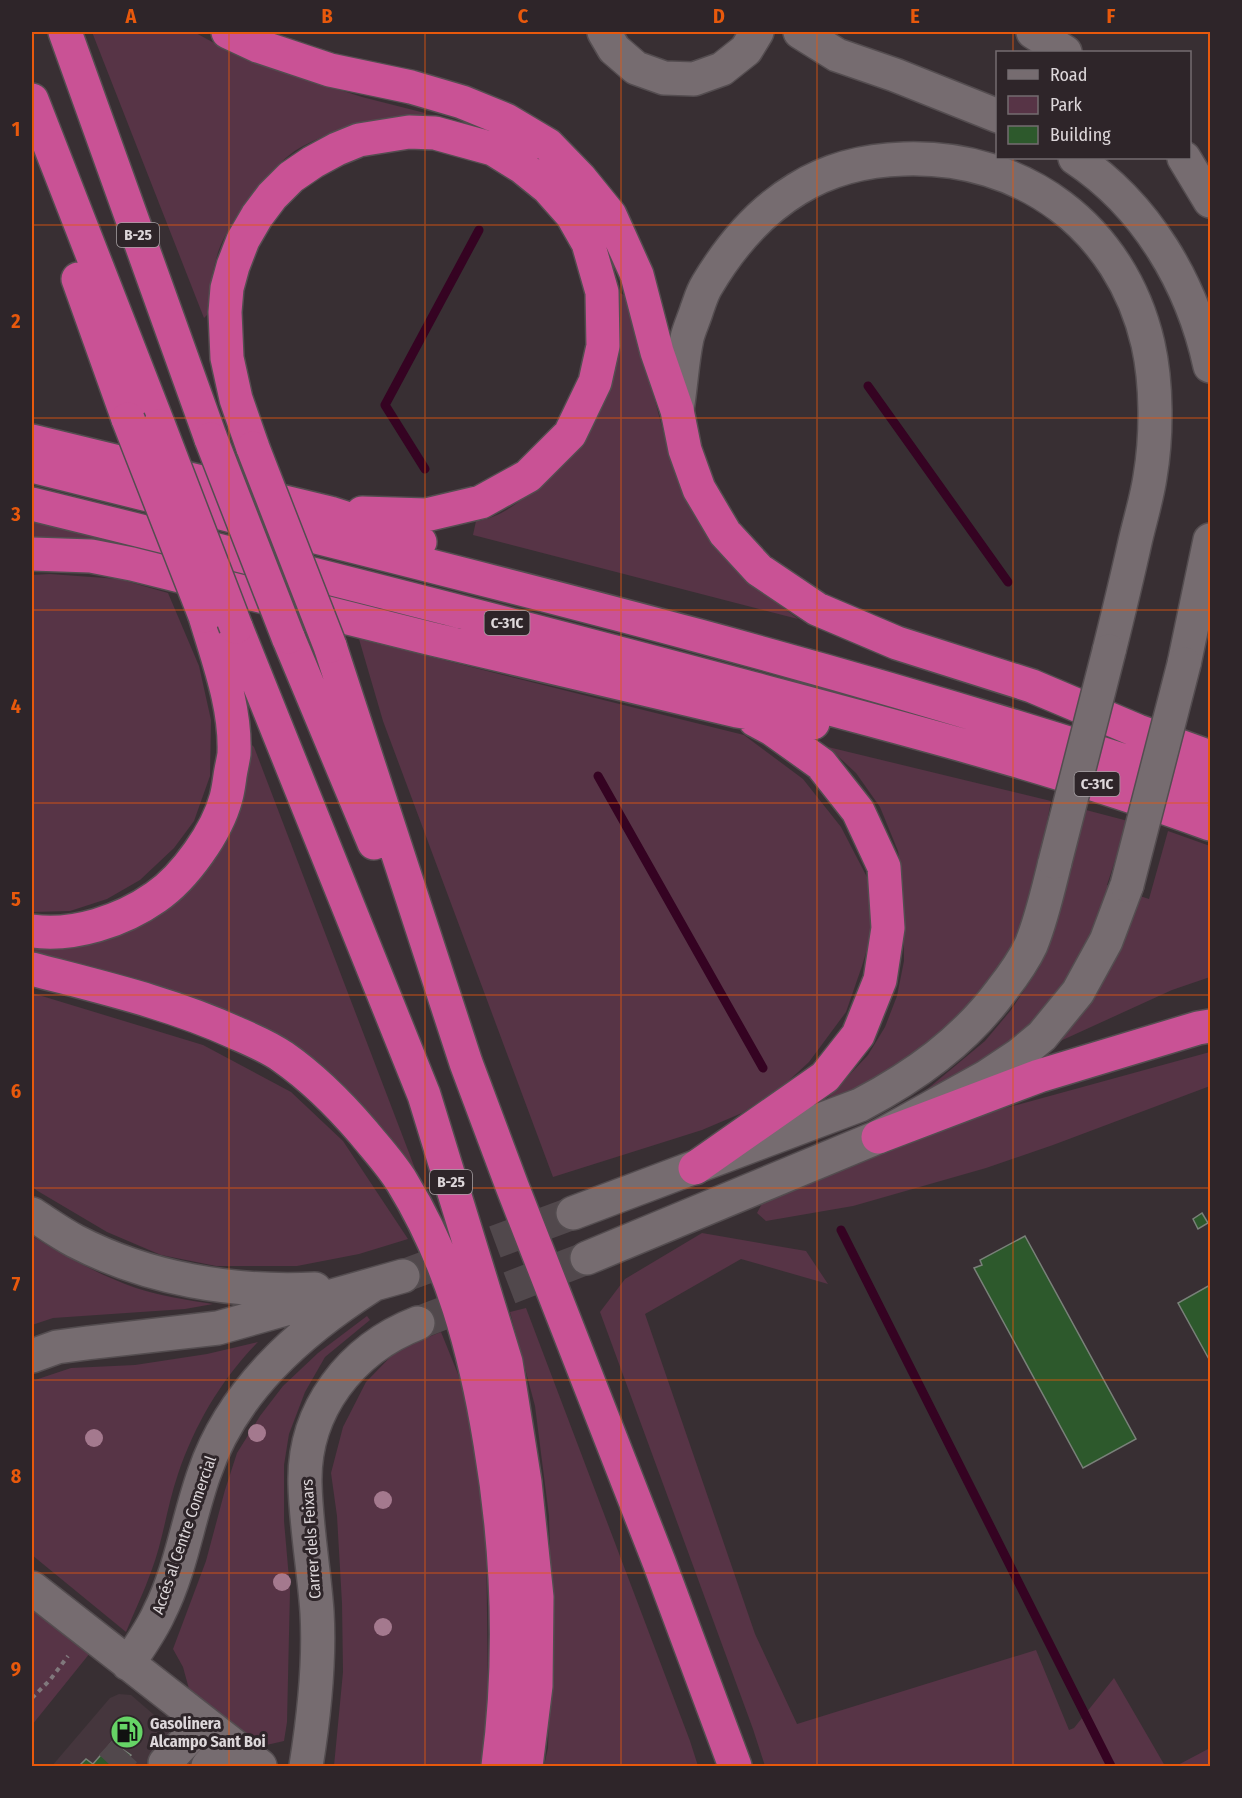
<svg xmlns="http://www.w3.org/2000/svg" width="1242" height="1798" font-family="'Fira Sans Condensed',sans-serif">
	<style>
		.built { fill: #45363d }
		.green { fill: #573446 }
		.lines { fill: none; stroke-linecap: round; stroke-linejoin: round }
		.stream { stroke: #350322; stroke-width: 9 }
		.building { fill: #2d592c; stroke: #798179; stroke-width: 1.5 }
		.minor-tunnel { stroke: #51484c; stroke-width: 33; stroke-dasharray: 33 16; stroke-linecap: butt }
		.minor-casing { stroke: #544d50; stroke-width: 36 }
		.highway-casing { stroke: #544d50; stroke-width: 36 }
		.path { stroke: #80787c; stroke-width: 4; stroke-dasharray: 4.5 4.5; stroke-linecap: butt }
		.minor { stroke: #766c70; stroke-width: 33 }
		.highway { stroke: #c95295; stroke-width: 33 }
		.minor-bridge-casing { stroke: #544d50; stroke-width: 36; stroke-linecap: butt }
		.highway-bridge-casing { stroke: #544d50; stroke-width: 36; stroke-linecap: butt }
		.minor-bridge { stroke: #766c70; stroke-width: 33 }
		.highway-bridge { stroke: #c95295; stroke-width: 33 }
		.tree { fill: #a4798e }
		.grid { fill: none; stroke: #e8590c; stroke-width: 1.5; stroke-opacity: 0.55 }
		.labels { text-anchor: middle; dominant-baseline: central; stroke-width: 6; stroke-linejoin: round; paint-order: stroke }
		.shield { fill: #2e2529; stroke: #a8a2a5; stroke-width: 1.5 }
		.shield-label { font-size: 15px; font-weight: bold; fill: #ddd7da }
		.street-label { font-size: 16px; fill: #ddd7da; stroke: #2e2529 }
		.poi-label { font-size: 16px; font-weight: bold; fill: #ddd7da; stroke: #2e2529; text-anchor: start }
		.neatline { fill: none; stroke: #e8590c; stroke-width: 2 }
		.grid-label { font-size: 20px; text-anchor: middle; font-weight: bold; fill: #e8590c }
	</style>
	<rect width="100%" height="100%" fill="#382f33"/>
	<path class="built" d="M119,1694L131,1695L213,1766H52L110,1698Z"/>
	<path class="green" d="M92,32H194L216,44L291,74L362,97L425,113L424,117C406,118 386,118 369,122C348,127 309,140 292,153C265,173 226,224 217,256C211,275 209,295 207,315L204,318Z
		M620,293L624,295L628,300L673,468L691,508L723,555L766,595L798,619L473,535L476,521C497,519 517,504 532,491C551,477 572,460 585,439C612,396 622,344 620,293Z
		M32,521L154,552L156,559L32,540Z
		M50,574L119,579L168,593L199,666L211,720L210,776L194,821L174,848L140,880L107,899L70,911L32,912V575Z
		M359,639L744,735L803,779L841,827L869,881L872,932L862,966L846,1012L809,1062L784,1085L742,1113L702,1130L553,1177L383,721Z
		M250,745H252L254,747L419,1179L369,1115L339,1080L272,1033L32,953V947H58L99,942L133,929L178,900L214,860L238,813Z
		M828,747L1051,801C1042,847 1036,896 1019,939C1011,958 989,983 975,997C933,1040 886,1086 826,1100L868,1055L885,1027L897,996L904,961L903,881L898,851L880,807L856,773Z
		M1086,810L1128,821L1107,885L1149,899L1168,831L1210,846V977L1172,990L1034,1053L925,1091L985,1041L1011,1010L1039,968L1055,927Z
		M32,993L203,1045L291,1092L343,1141L408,1239L359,1254L297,1266H216L161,1255L107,1232L36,1190L32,1185Z
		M1210,1052V1086L1053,1145L986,1168L853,1206L766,1221L757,1213L764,1200L969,1118Z
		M702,1233L806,1251L828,1284L741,1259L645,1314L755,1634L797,1724L1036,1650L1069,1730L1074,1728L1114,1678L1165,1766H765L753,1729L600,1312L625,1279Z
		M32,1236C65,1256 99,1275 136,1288C160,1296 187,1300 213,1304L185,1309L53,1318L32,1325Z
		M526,1308L690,1741L698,1766H544L548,1748L552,1626L549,1516L535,1406L510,1312Z
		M367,1316L370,1320L325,1357L305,1392L289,1434L284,1465V1521L290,1590L287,1722L284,1741L262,1746L189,1689L183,1667L173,1649L206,1561L225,1490L237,1453L260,1416L283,1386L318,1353Z
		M441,1332L464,1389L478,1464L486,1529L488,1695L483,1766H334L343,1672L342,1603L337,1516L331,1473L343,1427L366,1382L398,1349Z
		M258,1342C221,1380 195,1424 178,1474C167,1506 163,1541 151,1572C144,1592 134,1612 126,1632L32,1555V1381L71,1368L135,1365L207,1354Z
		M32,1599L90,1653L32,1725Z
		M1210,1748V1766H1176Z"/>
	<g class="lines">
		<path class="stream" d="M868,386L1008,582
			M425,469L385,405L479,230
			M598,776L763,1068
			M841,1230L1111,1766"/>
	</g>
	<path class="building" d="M1202,1213L1208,1223L1198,1229L1193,1219Z
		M1025,1236L1136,1439L1083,1468L974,1268L982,1265L980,1260Z
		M1210,1285V1361L1178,1303Z
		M112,1742L131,1755L120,1766H79L86,1759L93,1764Z"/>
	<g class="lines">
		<path class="minor-tunnel" d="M403,1276L573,1213
			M418,1323L587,1258
			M111,1766L125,1751"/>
		<defs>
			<path id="minor" d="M604,32L614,49L636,68L664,78L694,79L722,69L746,50L757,32
				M800,32L837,55L895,75L998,116
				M1033,32L1065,52
				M1075,158C1146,205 1192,283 1210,366
				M1184,158L1210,201
				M677,410C681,386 682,361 687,338C689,329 694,319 697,309C700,301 702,293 707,285C729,248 759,212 797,189C829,169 868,160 904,159C1023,155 1121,227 1148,344C1157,384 1157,436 1150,477C1147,498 1140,520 1135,542C1127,578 1118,615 1109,651
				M1184,664L1210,540
				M573,1213L860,1105C915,1076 964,1041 1001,991C1012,977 1023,962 1031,945C1042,918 1048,890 1055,862
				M32,1214C46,1223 60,1233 75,1241C148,1279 233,1293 315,1289
				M587,1258L878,1137L986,1077L1019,1055L1042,1036L1078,992L1106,941L1127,885
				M32,1356L57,1347L87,1343L218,1328L403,1276
				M32,1588L260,1766
				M128,1664C139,1647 151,1631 159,1613C181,1570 188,1519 204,1474C232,1391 299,1332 371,1286
				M165,1763L203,1723
				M208,1766L229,1742
				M306,1766C314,1716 320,1663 317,1612C314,1569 306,1527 305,1484C303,1410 351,1349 418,1323"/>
			<path id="highway" d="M65,32L211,439
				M228,32L258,46L330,70L411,87L462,102L506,120L548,145L580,178L610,215L637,275L657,352L677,410L685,450L699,489L725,533L759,570L817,609L897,643L1032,686L1138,731L1210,757
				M32,100L159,426
				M78,279L128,419
				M32,441L330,513L420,542
				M253,448L236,399L227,358L225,312L227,288L233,266L243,240L257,216L272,196L291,177L313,162L337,149L359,140L409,132L435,133L493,149L522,167L548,188L572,215L588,243L602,292L603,346L595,382L570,434L528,476L481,502L426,515L362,513
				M32,466C427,565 824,659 1210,789
				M32,504C272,563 512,624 751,688C906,729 1060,769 1210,824
				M32,554L91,556L132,564L428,638L737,711L813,723
				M236,627L424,1095L506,1362L525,1482L537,1597L536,1686L526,1766
				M288,637L374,843
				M330,646L466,1063L512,1186L659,1562L735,1766
				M32,931C73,937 122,921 156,897C185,877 217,832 226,798C228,791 229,783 230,776C231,769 233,761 234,754C236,707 218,660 205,616
				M32,969C100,987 171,1003 236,1033C252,1040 269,1047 283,1057C313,1078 339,1104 363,1132C376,1148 391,1164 402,1182C451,1262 475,1350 490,1443C508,1550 512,1659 498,1766
				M878,1137L1039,1076L1198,1028L1210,1026
				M695,1168L825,1077L858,1035L880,980L888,928L884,867L858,811L821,764L772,729L755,720"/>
		</defs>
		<use href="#minor" class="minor-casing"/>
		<use href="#highway" class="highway-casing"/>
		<path class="path" d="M32,1698L50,1680L68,1656"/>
		<use href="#minor" class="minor"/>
		<use href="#highway" class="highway"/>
		<defs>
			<path id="minor-bridge" d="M1055,862L1109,651
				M1127,885L1184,664"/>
			<path id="highway-bridge" d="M128,419L205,616
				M159,426L236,627
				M211,439L288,637
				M253,448L330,646"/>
		</defs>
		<use href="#minor-bridge" class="minor-bridge-casing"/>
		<use href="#highway-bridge" class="highway-bridge-casing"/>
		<use href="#minor-bridge" class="minor-bridge"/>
		<use href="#highway-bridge" class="highway-bridge"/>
	</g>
	<g class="tree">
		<circle cx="257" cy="1433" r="9"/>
		<circle cx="94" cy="1438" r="9"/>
		<circle cx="383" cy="1500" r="9"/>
		<circle cx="282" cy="1582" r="9"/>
		<circle cx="383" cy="1627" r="9"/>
	</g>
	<path class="grid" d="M229,32V1766M425,32V1766M621,32V1766M817,32V1766M1013,32V52M1013,158V1766M32,225H1210M32,418H1210M32,610H1210M32,803H1210M32,995H1210M32,1188H1210M32,1380H1210M32,1573H1210"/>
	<defs>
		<symbol id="fuel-disc" viewBox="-11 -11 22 22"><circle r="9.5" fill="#66d466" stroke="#2e2529"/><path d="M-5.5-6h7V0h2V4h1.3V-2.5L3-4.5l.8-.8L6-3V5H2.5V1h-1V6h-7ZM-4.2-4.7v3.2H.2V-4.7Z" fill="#111"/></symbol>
	</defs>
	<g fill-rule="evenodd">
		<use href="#fuel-disc" x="108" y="1713" width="38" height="38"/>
	</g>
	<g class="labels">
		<g class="shield">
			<rect x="117" y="223" width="42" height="24" rx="4.5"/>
			<rect x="484.5" y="611" width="45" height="24" rx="4.5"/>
			<rect x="1074.5" y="772" width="45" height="24" rx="4.5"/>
			<rect x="430" y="1170" width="42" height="24" rx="4.5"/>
		</g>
		<g class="shield-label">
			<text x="138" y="235">B-25</text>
			<text x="507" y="623">C-31C</text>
			<text x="1097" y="784">C-31C</text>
			<text x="451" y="1182">B-25</text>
		</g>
		<g class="street-label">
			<text transform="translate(184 1535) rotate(-71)">Accés al Centre Comercial</text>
			<text transform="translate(311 1539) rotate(-94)">Carrer dels Feixars</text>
		</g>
		<g class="poi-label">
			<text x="150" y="1723">Gasolinera<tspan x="150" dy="18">Alcampo Sant Boi</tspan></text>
		</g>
	</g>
	<rect width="1242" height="1798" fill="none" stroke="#2e2529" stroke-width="66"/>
	<rect x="996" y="51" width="195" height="108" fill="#2e2529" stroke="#746c70" stroke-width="1.5"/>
	<rect x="1008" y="70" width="30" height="9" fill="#766c70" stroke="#746c70" stroke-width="1.5"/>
	<text x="1050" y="81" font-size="18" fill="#ddd7da">Road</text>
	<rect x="1008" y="96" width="30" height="18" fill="#573446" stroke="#746c70" stroke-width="1.5"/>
	<text x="1050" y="111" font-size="18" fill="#ddd7da">Park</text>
	<rect x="1008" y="126" width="30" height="18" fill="#2d592c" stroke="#746c70" stroke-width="1.5"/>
	<text x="1050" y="141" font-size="18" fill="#ddd7da">Building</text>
	<rect x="33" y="33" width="1176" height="1732" class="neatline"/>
	<g class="grid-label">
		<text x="131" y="23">A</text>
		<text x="327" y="23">B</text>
		<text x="523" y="23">C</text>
		<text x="719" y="23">D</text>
		<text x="915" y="23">E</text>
		<text x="1111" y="23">F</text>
		<text x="16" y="136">1</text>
		<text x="16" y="328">2</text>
		<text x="16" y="521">3</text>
		<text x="16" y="713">4</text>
		<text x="16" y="906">5</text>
		<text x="16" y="1098">6</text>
		<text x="16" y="1291">7</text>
		<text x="16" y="1483">8</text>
		<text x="16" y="1676">9</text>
	</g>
</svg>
